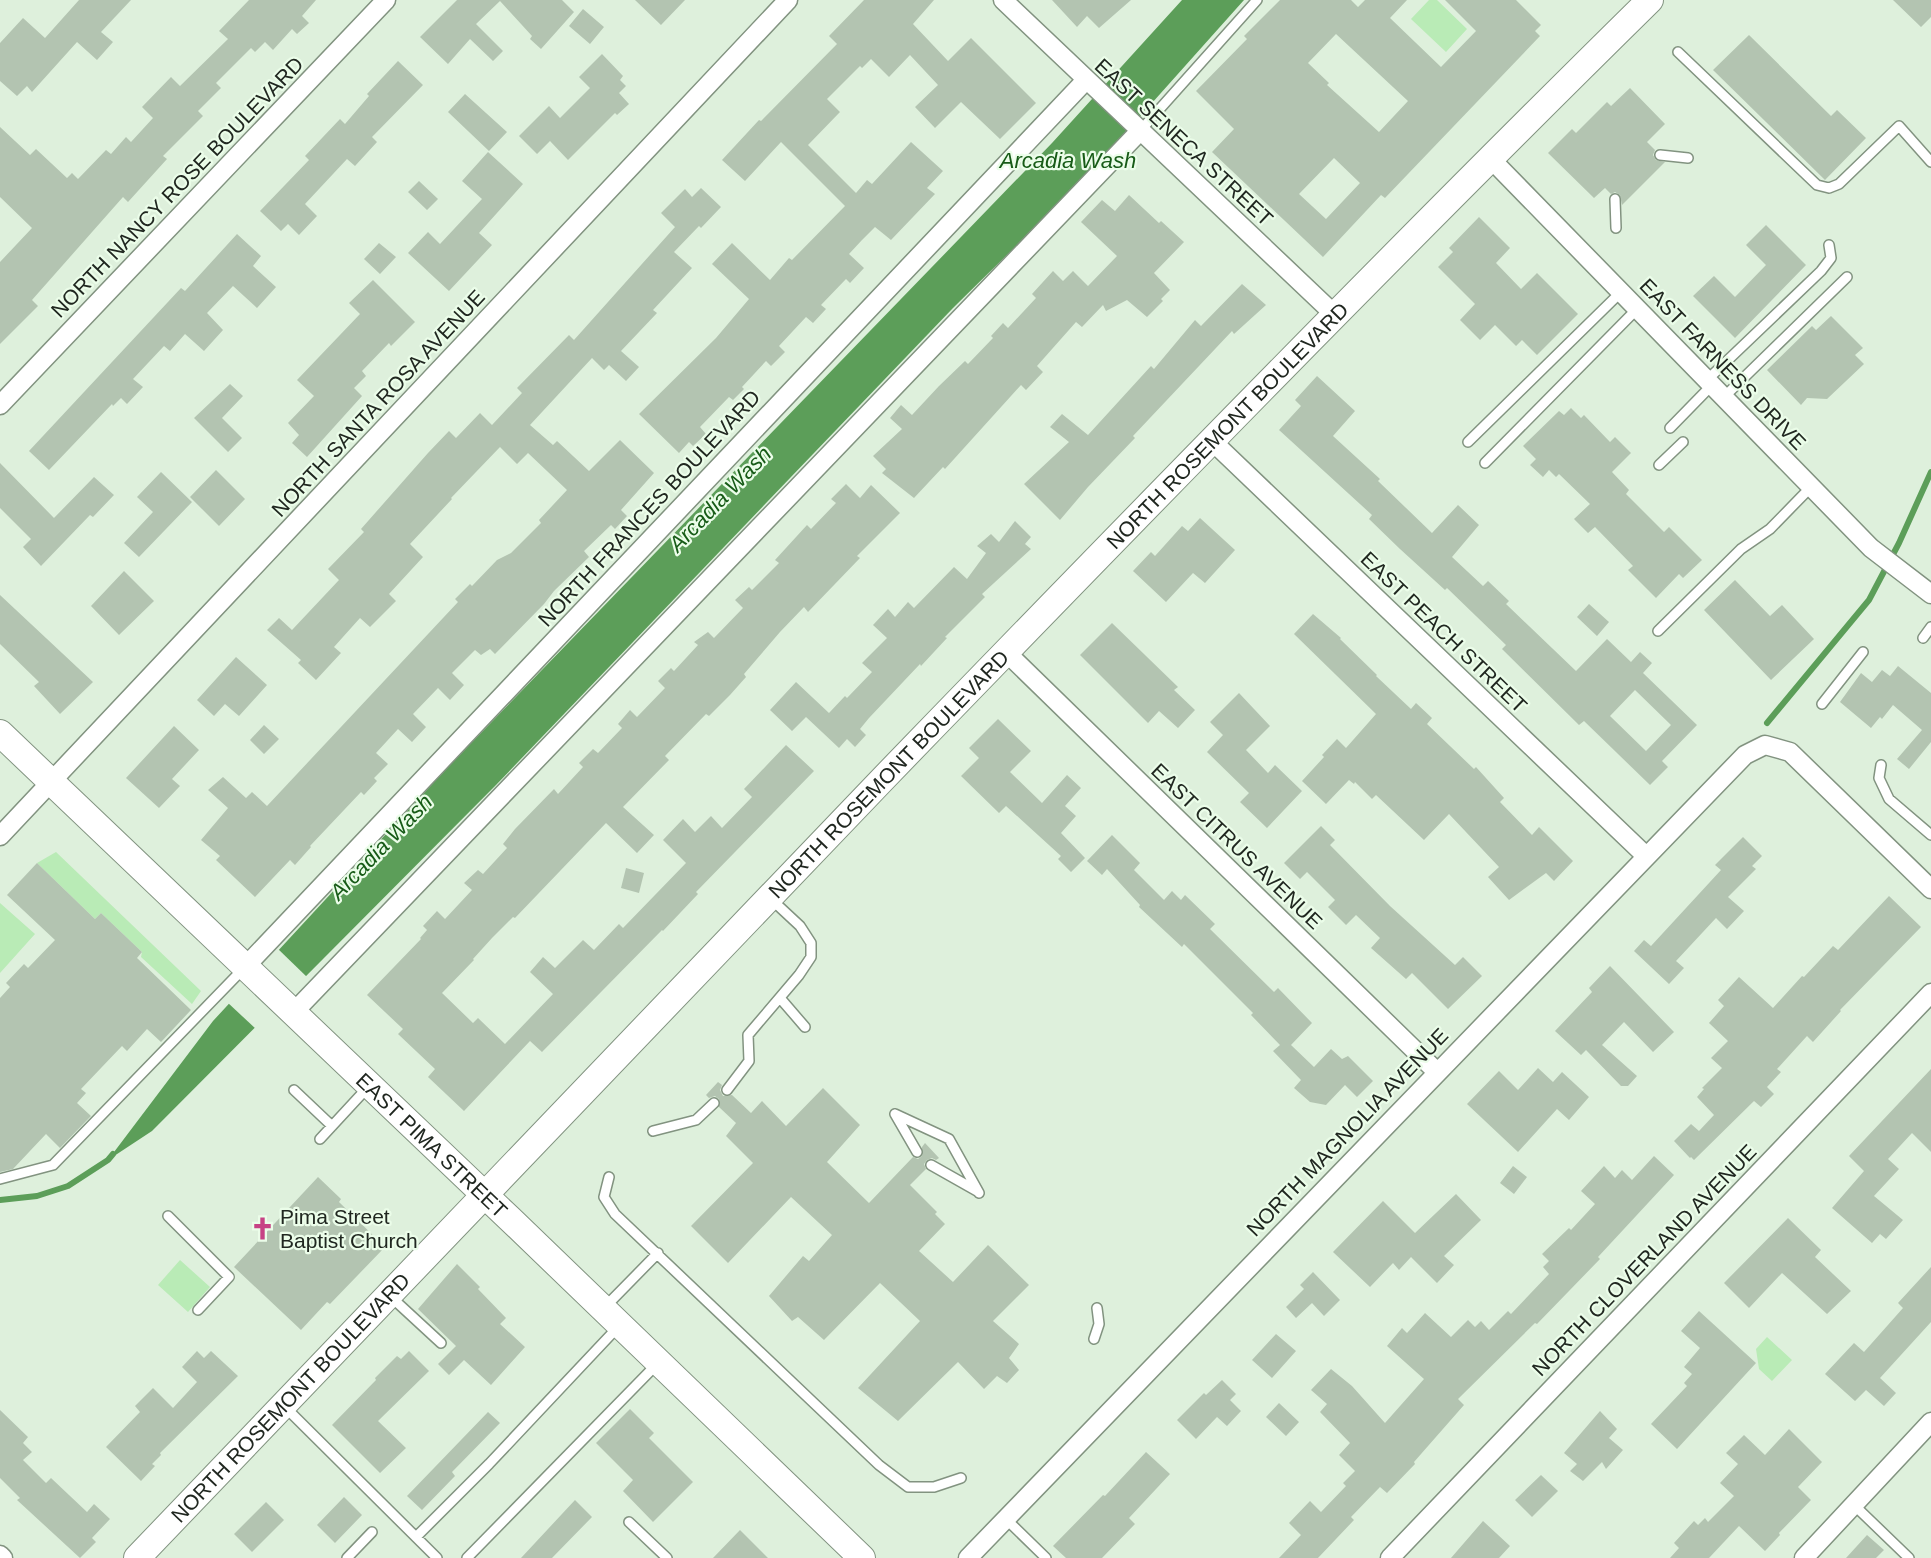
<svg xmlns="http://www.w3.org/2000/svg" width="1931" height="1558" font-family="Arial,sans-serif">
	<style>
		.green { fill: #b9ebb6 }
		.water { fill: #5c9e59 }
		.pier { fill: #def0dc }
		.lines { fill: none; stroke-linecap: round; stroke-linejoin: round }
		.stream { stroke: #5c9e59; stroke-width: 6 }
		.building { fill: #b3c4b1; fill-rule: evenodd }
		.lane-casing { stroke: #829380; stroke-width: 12 }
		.street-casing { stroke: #829380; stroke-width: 21 }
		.secondary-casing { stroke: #829380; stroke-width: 28 }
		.lane { stroke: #fff; stroke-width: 9 }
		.street { stroke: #fff; stroke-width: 18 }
		.secondary { stroke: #fff; stroke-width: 26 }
		.labels { text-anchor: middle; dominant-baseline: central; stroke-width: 4.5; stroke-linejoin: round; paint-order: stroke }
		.street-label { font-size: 21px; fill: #202720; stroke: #ebfde9 }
		.poi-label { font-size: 21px; fill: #202720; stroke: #ebfde9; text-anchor: start }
		.water-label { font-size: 22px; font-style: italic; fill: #175b17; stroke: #ebfde9 }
	</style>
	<rect width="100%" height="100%" fill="#def0dc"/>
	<path class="green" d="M1429,0H1437L1467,29L1446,52L1411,19Z
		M56,852L201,991L192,1004L141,957L142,952L101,913L95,919L37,863Z
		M0,903L35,934L0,973Z
		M180,1260L210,1287L188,1312L158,1285Z
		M1767,1337L1792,1360L1772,1381L1759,1369L1756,1349Z"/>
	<path class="water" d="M1182,0H1244L1085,178L953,308L496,785L152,1131L108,1160L213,1021L447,768L1052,143Z"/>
	<path class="pier" d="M277,948L308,978L256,1029L227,1002Z"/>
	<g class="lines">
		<path class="stream" d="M1767,723L1869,600L1899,543L1931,472
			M0,1200L37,1196L68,1186L108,1160L113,1154"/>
	</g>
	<path class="building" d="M79,0H131L101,32L113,42L97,60L77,42L32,92L27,86L17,96L0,81V43L23,18L45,38Z
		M249,0H316L302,16L309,23L297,34L292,29L273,50L265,42L255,52L251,48L216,83L221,88L198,111L203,116L163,156L167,159L128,202L123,197L32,300L38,306L0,344V262L32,228L0,197V127L30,155L36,149L67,178L72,173L78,179L106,150L111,154L126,137L131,142L153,118L142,107L171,77L180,86L228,39L219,31Z
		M457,0H562L574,12L541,49L530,39L532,36L500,1L476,24L503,51L493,61L470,39L448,64L420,37Z
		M635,0H685L661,25Z
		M864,0H934L913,24L948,61L971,38L1036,103L1000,139L961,102L935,128L915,107L938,85L910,55L889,77L871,59L862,68L860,66L827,99L840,112L808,145L856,193L867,180L872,184L911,142L943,171L927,188L935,194L891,240L875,227L862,240L849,254L864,268L850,283L846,279L821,305L826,309L813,323L806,317L779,346L785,352L771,366L766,361L742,387L744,389L733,400L729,397L700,427L706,434L693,446L689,442L679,453L639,414L716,338L749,299L712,264L732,243L770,280L789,258L792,260L845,206L781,142L745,181L722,160L759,120L761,121L837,44L829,36Z
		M1052,0H1131L1099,28L1087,16L1077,27Z
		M1280,0H1351L1358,7L1365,0H1407L1390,18L1441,67L1476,31L1445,0H1516L1541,25L1535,31L1540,36L1385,198L1381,195L1323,257L1212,152L1234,129L1196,91L1247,39L1244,36ZM1336,34L1408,101L1379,132L1327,85L1329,83L1308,63ZM1334,158L1360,183L1326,219L1299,194Z
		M1893,0H1931V17L1921,27Z
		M583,9L604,27L590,44L569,26Z
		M1749,35L1831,116L1837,110L1866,138L1825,180L1713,70Z
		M602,54L623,76L620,80L626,86L619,93L629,104L617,115L615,113L568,160L550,141L537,154L519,136L549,106L560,118L590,88L579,77Z
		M398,61L423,85L372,137L377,142L355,166L347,159L305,204L317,216L299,235L288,224L281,231L260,211L309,160L305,156L340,119L345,124L369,96L367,94Z
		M1630,88L1665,124L1647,142L1655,150L1653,155L1656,160L1665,162L1622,205L1620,195L1615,192L1611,194L1605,188L1594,198L1548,153L1572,129L1576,133L1607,102L1611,106Z
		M465,94L507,132L489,151L448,112Z
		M488,152L523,184L479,233L492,245L449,291L408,253L428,232L440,244L482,199L462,181Z
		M419,181L438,199L427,210L408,192Z
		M701,188L721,207L701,228L699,226L674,252L692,268L653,310L657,313L621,351L639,367L626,381L609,365L604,370L592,358L530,425L553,445L557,441L589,471L620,440L654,473L621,510L627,516L615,529L611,525L584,551L589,557L554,591L544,604L495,654L490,649L481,655L475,650L452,673L464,685L450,700L438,688L413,714L426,727L412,742L398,729L376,753L388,764L374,778L377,781L364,795L361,792L310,846L311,847L295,865L290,860L255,897L216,860L220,856L201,840L228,808L208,790L223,777L246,798L252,792L267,806L458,602L455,599L470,584L472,586L497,560L511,553L541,523L539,520L567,490L528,453L517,464L500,447L451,498L452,499L410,544L423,557L389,594L396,601L370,627L360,618L334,647L341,653L316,680L298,663L301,660L267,630L279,618L292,630L339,580L328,569L364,532L361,529L428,453L449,431L456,438L480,413L492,425L522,393L517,388L569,335L574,340L675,227L661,213L685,189L692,197Z
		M1129,195L1159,223L1161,221L1184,242L1154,273L1170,290L1161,299L1163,301L1147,317L1127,300L1106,311L1103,305L1082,327L1076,322L1037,366L1043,372L1026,390L1021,385L945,469L943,467L914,498L882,473L886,469L873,456L902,429L890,418L901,405L912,415L939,386L965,361L968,364L993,338L991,336L1003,323L1008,328L1036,298L1032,294L1053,271L1063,281L1073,271L1088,286L1117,256L1081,222L1102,200L1115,211Z
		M1479,217L1510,248L1496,263L1521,289L1537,273L1578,314L1537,355L1522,340L1516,346L1495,325L1480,340L1460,320L1475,304L1438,267L1453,252L1449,248Z
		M1766,225L1806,265L1735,338L1693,296L1714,276L1735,297L1766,265L1746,245Z
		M237,234L261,256L253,266L276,287L257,308L233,286L207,313L223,330L204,351L185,334L170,351L164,346L133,379L143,387L127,404L121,398L113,406L112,404L49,470L29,451L181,288L185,291Z
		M379,243L396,257L380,274L364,259Z
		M373,280L415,322L391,346L389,343L362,371L366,376L354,388L362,396L307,457L292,443L299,435L288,423L314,396L297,380L360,314L349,303Z
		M1242,284L1266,305L1234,334L1232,331L1133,436L1135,438L1088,487L1060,520L1024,484L1069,442L1050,427L1062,414L1088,435L1151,366L1154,369L1195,320L1201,326Z
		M1831,316L1863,348L1855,355L1864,364L1827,399L1807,398L1801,405L1767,370L1812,326L1816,330Z
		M1317,376L1355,411L1333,436L1380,479L1378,481L1432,533L1458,505L1479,525L1452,557L1483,586L1488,581L1509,601L1506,604L1576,671L1607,639L1631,662L1640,652L1652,663L1643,673L1697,725L1662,761L1668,767L1650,785L1584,721L1579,725L1502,649L1506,645L1447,588L1445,590L1400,549L1369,519L1372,515L1279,430L1301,406L1295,400ZM1635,690L1671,725L1646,751L1610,716Z
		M230,384L243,396L222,418L242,438L228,452L194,418Z
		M1571,408L1581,418L1584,415L1610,442L1615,437L1631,453L1612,472L1629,490L1626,494L1664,532L1669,527L1702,560L1683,578L1679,574L1656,598L1628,570L1633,566L1595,527L1588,533L1574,519L1590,504L1559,474L1556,477L1549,470L1543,477L1530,465L1536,459L1523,446L1559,411L1564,415Z
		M0,463L54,518L94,477L114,495L93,517L90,515L41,566L23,547L31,539L0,508Z
		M216,470L245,499L219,526L190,497Z
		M161,472L192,502L139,557L124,543L153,512L137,497Z
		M846,484L860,498L871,485L900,513L857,556L860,558L808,612L804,607L780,632L744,674L746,677L730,695L709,716L706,714L665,756L669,760L623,807L654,835L637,853L606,823L515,918L513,917L492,938L473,959L474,960L442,993L473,1023L478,1018L505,1044L553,994L530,972L543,957L555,968L583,940L594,950L619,924L623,928L686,863L663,840L683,819L695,832L711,816L722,828L752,797L744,789L786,745L814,771L696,892L698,894L663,931L662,930L542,1052L530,1041L464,1111L428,1077L435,1069L398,1034L403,1029L367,995L421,939L420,938L427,930L423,926L437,911L445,919L472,890L464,883L478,870L483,874L507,848L503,844L515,829L554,789L558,794L583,767L579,763L593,749L598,753L622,728L618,724L630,710L637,717L665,688L658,681L671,668L674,671L698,645L694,642L708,632L714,638L743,608L735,600L749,587L752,590L779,563L775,560L807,525L811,529L836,503L831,499Z
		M1200,518L1235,550L1205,583L1193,573L1166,602L1133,571L1151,552L1155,556L1182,526L1188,531Z
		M1015,521L1031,537L1025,544L1031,549L982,594L985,597L945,637L947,638L921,666L920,664L869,718L860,729L866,735L855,747L847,739L839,748L806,717L792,731L770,710L796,682L829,713L845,696L847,698L872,672L862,663L887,638L873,625L888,609L895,617L908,602L914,608L954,567L967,579L986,553L977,546L991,534L999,542Z
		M124,571L154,601L119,635L91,606Z
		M1735,580L1770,616L1782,605L1814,639L1771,680L1704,610Z
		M0,595L93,682L60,714L34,686L39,682L0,644Z
		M1589,604L1609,622L1597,636L1577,617Z
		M1313,614L1341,638L1340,639L1377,675L1376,676L1411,709L1416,703L1432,718L1427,724L1474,769L1476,767L1504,798L1500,802L1532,835L1539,827L1573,861L1554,881L1546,873L1509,900L1488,877L1499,867L1449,814L1424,840L1376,795L1372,799L1355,782L1354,784L1349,780L1326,804L1302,781L1324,757L1322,755L1337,739L1346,748L1376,714L1294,634Z
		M1112,623L1178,687L1174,690L1195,710L1178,728L1159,711L1148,723L1080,655Z
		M236,657L267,685L239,716L225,704L214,716L197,700Z
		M1898,666L1931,693V742L1909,769L1897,759L1922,730L1893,705L1882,719L1880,717L1871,728L1840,702L1861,673L1872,682L1882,670L1890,676Z
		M1239,693L1270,726L1246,750L1268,773L1275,765L1302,791L1267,828L1240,802L1249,793L1207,752L1223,735L1210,722Z
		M998,719L1031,751L1010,772L1042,803L1067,775L1081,788L1065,806L1076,816L1061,833L1085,858L1071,872L1058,859L1061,856L1006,806L999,813L961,776L979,758L969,748Z
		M264,725L279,739L264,754L250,740Z
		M174,726L199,750L172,779L180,786L159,808L126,778Z
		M1321,826L1335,840L1330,845L1390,906L1455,965L1463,957L1482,976L1448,1009L1412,973L1406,979L1371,948L1380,938L1356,915L1346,925L1328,907L1335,900L1307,872L1300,879L1284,863Z
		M1112,835L1140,863L1134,870L1164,900L1172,891L1181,900L1185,895L1215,924L1210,929L1274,992L1278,988L1312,1023L1291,1045L1314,1067L1331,1049L1342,1059L1348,1056L1373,1081L1357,1097L1345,1085L1326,1105L1310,1102L1294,1088L1301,1080L1273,1051L1280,1045L1251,1015L1253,1013L1184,944L1182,947L1139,907L1140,905L1107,869L1102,875L1087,861Z
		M1743,837L1762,856L1752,866L1756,869L1728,897L1744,911L1727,929L1716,918L1676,961L1684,968L1669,984L1634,951L1644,940L1651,946L1721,870L1715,865Z
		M37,863L95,919L101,913L142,952L137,958L191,1010L161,1042L147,1029L127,1051L122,1046L81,1089L86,1093L77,1103L91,1116L60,1148L46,1134L13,1169L0,1172V998L10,987L6,983L24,964L28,968L55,940L7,895Z
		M626,868L644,873L639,893L621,888Z
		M1889,896L1921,927L1840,1010L1841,1011L1813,1042L1807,1036L1777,1069L1781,1072L1767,1087L1774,1094L1761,1107L1754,1101L1694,1160L1691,1157L1690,1158L1674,1141L1691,1124L1699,1131L1714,1115L1697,1097L1704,1089L1702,1088L1722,1068L1711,1058L1728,1041L1709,1023L1724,1006L1718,1000L1739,977L1773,1008L1802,976L1804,977L1833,946L1838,950Z
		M1610,966L1674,1032L1653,1052L1624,1022L1602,1045L1637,1076L1628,1086H1621L1586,1050L1581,1055L1555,1031L1592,992L1589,988Z
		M1538,1068L1553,1082L1562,1072L1589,1097L1569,1120L1557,1109L1518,1152L1467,1104L1499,1071L1518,1090Z
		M1931,1069V1152L1912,1133L1888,1159L1899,1169L1874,1196L1903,1220L1886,1239L1880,1234L1872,1243L1832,1208L1864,1171L1849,1156Z
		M718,1082L722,1085L720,1090L723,1096L732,1095L751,1113L762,1101L786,1126L823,1088L860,1125L827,1162L869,1203L913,1157L918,1159L922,1156V1147L925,1143L939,1158L936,1160L932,1158L927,1160L924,1164L926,1169L910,1185L937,1212L935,1214L945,1224L919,1251L953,1282L988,1245L1029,1285L993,1321L1019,1344L1009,1358L1019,1370L1007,1383L997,1376L984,1389L958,1362L898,1421L858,1388L920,1321L880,1283L824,1340L798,1317L792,1321L769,1296L803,1256L809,1261L832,1235L791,1197L728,1263L691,1226L753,1163L726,1136L736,1123L719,1107V1099L715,1096L709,1098L706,1095Z
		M1654,1156L1674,1175L1598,1257L1600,1259L1537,1324L1535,1323L1458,1399L1464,1405L1414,1462L1415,1464L1387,1493L1380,1487L1351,1517L1354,1520L1318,1558H1279L1301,1535L1289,1523L1310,1501L1321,1512L1346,1486L1343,1483L1355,1471L1339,1455L1350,1443L1320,1412L1327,1404L1311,1390L1331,1369L1352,1386L1385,1423L1424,1379L1387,1346L1402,1328L1407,1333L1425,1313L1451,1337L1468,1320L1475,1327L1481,1321L1489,1330L1508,1311L1511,1314L1549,1274L1543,1267L1549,1261L1542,1254L1569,1228L1571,1230L1595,1204L1581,1191L1604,1166L1615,1178L1622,1170L1632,1180Z
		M1513,1166L1527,1177L1514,1194L1500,1183Z
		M318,1177L341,1199L339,1202L385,1247L330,1304L327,1302L301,1330L234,1267Z
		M1456,1194L1481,1220L1444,1256L1454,1265L1437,1283L1411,1257L1399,1270L1393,1263L1370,1287L1333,1252L1383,1201L1415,1233Z
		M1788,1218L1821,1250L1815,1257L1851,1291L1827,1314L1782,1273L1749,1308L1724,1283Z
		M457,1264L480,1287L478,1289L506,1318L500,1324L525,1347L491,1385L464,1360L449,1375L438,1364L456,1346L418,1309Z
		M1931,1267V1322L1880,1378L1896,1393L1884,1406L1866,1390L1855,1401L1825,1374L1854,1343L1864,1352L1903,1308L1898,1303Z
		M1313,1272L1340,1300L1324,1316L1312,1303L1296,1318L1286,1307L1304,1289L1300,1285Z
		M1699,1311L1756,1363L1677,1449L1651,1424L1687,1386L1684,1383L1692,1374L1684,1367L1700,1348L1681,1331Z
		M1276,1334L1296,1351L1272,1378L1252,1360Z
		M197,1351L204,1358L211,1351L238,1376L160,1453L161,1455L152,1464L155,1466L141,1481L106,1447L140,1412L135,1406L153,1388L173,1408L197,1382L182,1367Z
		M409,1351L429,1371L378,1421L406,1448L380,1473L332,1425L376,1380L375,1378L397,1356L401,1359Z
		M1222,1380L1236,1394L1230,1400L1241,1411L1227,1426L1217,1417L1196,1439L1177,1420L1204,1393L1206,1395Z
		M1279,1403L1299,1422L1286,1436L1266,1417Z
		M630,1409L654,1433L649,1438L693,1482L653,1522L623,1491L633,1480L596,1443Z
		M0,1410L28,1437L23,1443L32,1452L23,1460L46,1483L51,1478L87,1512L94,1504L110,1519L92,1538L96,1542L80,1558L17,1500L20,1498L0,1478Z
		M1600,1411L1617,1429L1609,1438L1623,1450L1606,1469L1602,1462L1583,1481L1570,1471L1577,1464L1564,1453Z
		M488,1412L500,1423L452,1472L455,1476L422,1510L407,1496Z
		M1789,1429L1822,1462L1798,1487L1811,1500L1779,1533L1780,1535L1765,1551L1739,1526L1709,1558H1670L1679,1548L1674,1543L1694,1521L1698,1525L1705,1518L1708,1522L1734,1496L1720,1483L1738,1464L1726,1453L1744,1435L1765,1455Z
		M1146,1452L1170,1474L1129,1518L1135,1524L1102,1558H1066L1053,1546L1103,1495L1105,1496Z
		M1541,1475L1558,1491L1532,1517L1515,1500Z
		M344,1497L362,1515L335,1543L317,1525Z
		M575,1500L592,1517L552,1558H521Z
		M266,1502L284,1520L252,1552L234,1534Z
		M1483,1521L1510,1546L1499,1558H1451Z
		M740,1530L768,1558H713Z
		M1867,1535L1884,1550L1876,1558H1846Z"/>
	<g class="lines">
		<defs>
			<path id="lane" d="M1678,52L1817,185L1829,188L1839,184L1899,126L1931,162
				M1140,131L1257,0
				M1660,155L1688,158
				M1615,199L1616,228
				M1707,380L1821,271L1831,258L1829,245
				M1724,397L1847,277
				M1670,428L1712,385
				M1468,442L1621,292
				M1485,463L1637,309
				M1659,465L1683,442
				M1658,631L1741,549L1770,529L1811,487
				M1923,638L1931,627
				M1822,704L1863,652
				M1881,765L1879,778L1889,799L1931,835
				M780,998L805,1027
				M294,1090L332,1126
				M727,1090L749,1061L748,1035L799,975L811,957V943L800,926L771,899
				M895,1114L949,1139L979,1193
				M895,1114L917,1152
				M653,1131L696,1120L714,1103
				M320,1139L369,1086
				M931,1165L977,1191
				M609,1177L604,1197L615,1214L879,1465L908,1487H934L961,1478
				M0,1179L53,1165L245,967
				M168,1216L229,1277L198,1310
				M390,1296L441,1343
				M605,1307L658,1253
				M1094,1339L1099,1324L1097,1308
				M284,1406L437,1558
				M1853,1504L1909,1558
				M1006,1519L1046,1558
				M629,1522L667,1558
				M416,1537L489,1464L618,1327
				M347,1558L372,1532
				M467,1558L657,1364"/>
			<path id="street" d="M1003,0L1336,316
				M1490,158L1871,548L1931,594
				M0,405L386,0
				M1211,440L1646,856
				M1006,652L1437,1072
				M0,836L788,0
				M245,967L1086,80
				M293,1013L1140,131
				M0,1555L3,1558
				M968,1558L1745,755L1765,745L1790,752L1931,889
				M1390,1558L1931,993
				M1804,1558L1931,1422"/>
			<g id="secondary">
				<path id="s1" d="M0,733L510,1219L862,1558"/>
				<path id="s2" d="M137,1558C392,1289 649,1021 907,754C1153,500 1399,247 1650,0"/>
			</g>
		</defs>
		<use href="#lane" class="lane-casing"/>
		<use href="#street" class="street-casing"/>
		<use href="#secondary" class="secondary-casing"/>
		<use href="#lane" class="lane"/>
		<use href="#street" class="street"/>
		<use href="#secondary" class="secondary"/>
	</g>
	<defs>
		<symbol id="church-bare" viewBox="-9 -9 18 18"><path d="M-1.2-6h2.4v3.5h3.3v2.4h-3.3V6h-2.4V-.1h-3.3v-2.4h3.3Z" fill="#c74285" stroke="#ebfde9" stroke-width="2.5" paint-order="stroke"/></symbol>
	</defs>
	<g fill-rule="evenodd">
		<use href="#church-bare" x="246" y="1212" width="33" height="33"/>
	</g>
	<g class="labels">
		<g class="street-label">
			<text transform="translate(1184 142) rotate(43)">EAST SENECA STREET</text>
			<text transform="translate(177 187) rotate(-46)">NORTH NANCY ROSE BOULEVARD</text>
			<text transform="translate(1723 364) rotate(46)">EAST FARNESS DRIVE</text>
			<text transform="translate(378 403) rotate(-47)">NORTH SANTA ROSA AVENUE</text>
			<text stroke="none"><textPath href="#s2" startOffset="1572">NORTH ROSEMONT BOULEVARD</textPath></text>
			<text transform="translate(649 508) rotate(-47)">NORTH FRANCES BOULEVARD</text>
			<text transform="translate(1444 632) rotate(44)">EAST PEACH STREET</text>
			<text stroke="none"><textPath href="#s2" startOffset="1086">NORTH ROSEMONT BOULEVARD</textPath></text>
			<text transform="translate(1237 846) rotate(44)">EAST CITRUS AVENUE</text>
			<text transform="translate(1347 1132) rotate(-46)">NORTH MAGNOLIA AVENUE</text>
			<text stroke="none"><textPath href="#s1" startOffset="597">EAST PIMA STREET</textPath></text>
			<text transform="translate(1644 1260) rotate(-46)">NORTH CLOVERLAND AVENUE</text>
			<text stroke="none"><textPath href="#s2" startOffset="222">NORTH ROSEMONT BOULEVARD</textPath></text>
		</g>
		<g class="poi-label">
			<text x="280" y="1216">Pima Street<tspan x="280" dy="24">Baptist Church</tspan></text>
		</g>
		<g class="water-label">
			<text x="1068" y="160">Arcadia Wash</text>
			<text transform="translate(720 499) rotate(-46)">Arcadia Wash</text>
			<text transform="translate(381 847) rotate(-46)">Arcadia Wash</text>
		</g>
	</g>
</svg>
